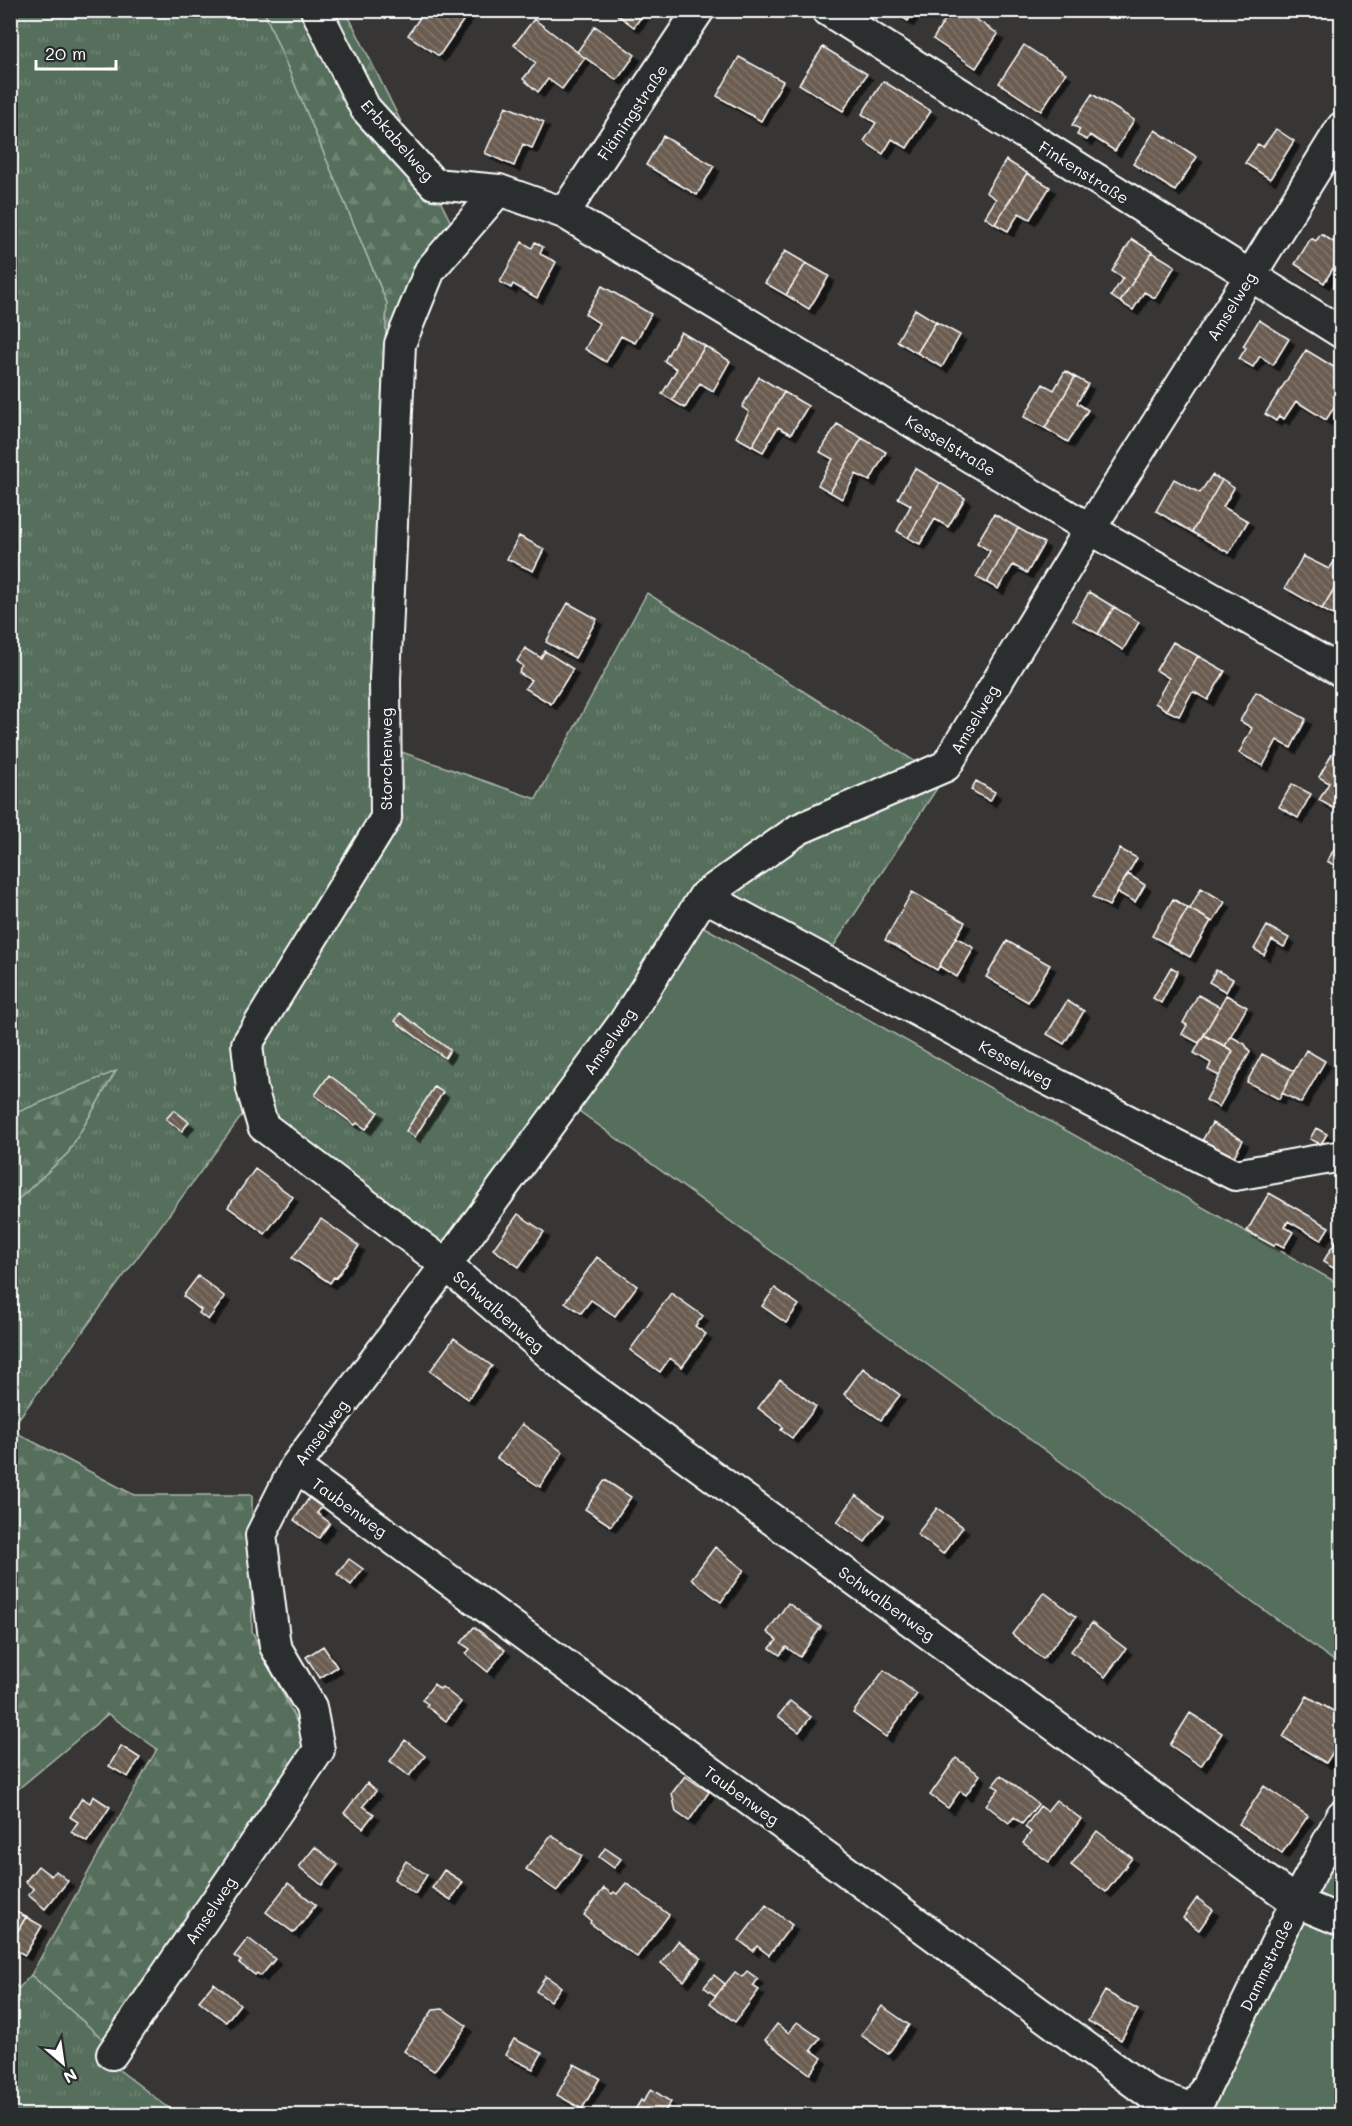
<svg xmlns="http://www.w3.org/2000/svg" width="1352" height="2126" font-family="Mali,sans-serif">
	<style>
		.grass { fill: url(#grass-tufts); stroke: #aab6ad; stroke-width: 1.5 }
		.forest { fill: url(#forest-firs); stroke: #aab6ad; stroke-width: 1.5 }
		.garden { fill: #566e5b; stroke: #aab6ad; stroke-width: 1.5 }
		.building { fill: url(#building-back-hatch); stroke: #fff; stroke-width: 1.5; filter: url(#shadow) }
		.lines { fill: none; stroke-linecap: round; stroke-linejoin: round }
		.minor-casing { stroke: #fff; stroke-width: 34 }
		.minor { stroke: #2a2d2e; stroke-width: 30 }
		.labels { text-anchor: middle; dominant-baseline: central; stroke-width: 6; stroke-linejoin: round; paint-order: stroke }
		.street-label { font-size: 16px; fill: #fff; stroke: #2a2d2e }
	</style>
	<defs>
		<pattern id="grass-tufts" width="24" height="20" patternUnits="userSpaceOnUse" patternTransform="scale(1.5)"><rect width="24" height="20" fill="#566e5b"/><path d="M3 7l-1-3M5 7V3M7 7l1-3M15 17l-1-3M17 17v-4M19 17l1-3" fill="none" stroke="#6f8474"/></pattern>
		<pattern id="forest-firs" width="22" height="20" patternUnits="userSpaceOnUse" patternTransform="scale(1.5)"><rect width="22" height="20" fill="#566e5b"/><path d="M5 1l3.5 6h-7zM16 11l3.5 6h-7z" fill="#6f8474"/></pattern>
		<pattern id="building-back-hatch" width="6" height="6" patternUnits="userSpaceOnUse" patternTransform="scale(1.5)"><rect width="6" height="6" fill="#6a5c51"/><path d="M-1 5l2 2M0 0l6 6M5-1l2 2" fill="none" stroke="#80746b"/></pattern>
		<filter id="shadow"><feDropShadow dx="5.5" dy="5.5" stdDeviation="0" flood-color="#0009"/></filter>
	</defs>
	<rect width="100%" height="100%" fill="#373635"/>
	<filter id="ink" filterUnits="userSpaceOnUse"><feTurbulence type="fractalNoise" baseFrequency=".0167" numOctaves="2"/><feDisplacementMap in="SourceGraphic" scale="12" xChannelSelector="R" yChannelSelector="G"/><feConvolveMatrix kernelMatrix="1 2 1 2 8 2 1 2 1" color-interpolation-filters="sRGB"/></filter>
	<g filter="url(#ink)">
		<path class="grass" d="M11,11H264L387,303L370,741L536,799L647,593L943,779L822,964L705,910L446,1260L243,1114L11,1429V1206L68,1153L115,1072L11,1115Z
			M31,1975L104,2040L97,2053L178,2115H11L10,1981L19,1988Z"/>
		<path class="forest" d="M264,11H346L461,243L385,354L387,303Z
			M116,1071L68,1153L11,1206V1115Z
			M11,1430L134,1495H252V1631L309,1747L104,2040L31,1975L157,1749L108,1714L11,1795Z"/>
		<path class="garden" d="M695,922L1341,1285V1666L564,1100Z
			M1341,1821V2115L1192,2116Z"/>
		<path class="building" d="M425,10L469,12L439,56L408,35Z
			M611,10H646L634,27Z
			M891,10H915L908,21Z
			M951,10H962L998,34L976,68L933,39Z
			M534,19L585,58L562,89L548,79L538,92L523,79L536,63L514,45Z
			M595,26L635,55L617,80L577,52Z
			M1024,45L1066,73L1041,111L999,83Z
			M823,47L867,74L843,111L799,84Z
			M739,57L783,81L761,121L717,96Z
			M883,81L931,111L907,148L892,139L883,154L864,141L876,123L862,114Z
			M1092,94L1134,120L1115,151L1090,135L1087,140L1077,135L1080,129L1072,125Z
			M506,106L544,122L532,148L523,144L514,166L485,153Z
			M1276,129L1294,141L1270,179L1245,163L1258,144L1263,147Z
			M1155,130L1197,157L1175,191L1133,164Z
			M663,136L714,166L697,195L646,165Z
			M1006,160L1027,173L995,224L985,217L996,199L986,192Z
			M1027,173L1050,187L1030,219L1019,213L1008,231L995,224Z
			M1321,234L1342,247L1337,255L1340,257L1324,283L1295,264L1311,238L1316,241Z
			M1132,239L1152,252L1120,302L1111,296L1123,278L1112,271Z
			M522,242L532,248L535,242L543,247L540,254L556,262L537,298L513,284L511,288L500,282Z
			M785,251L806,263L786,295L765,283Z
			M1152,252L1175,266L1155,298L1144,292L1133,310L1120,302Z
			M806,263L829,276L809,309L786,295Z
			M602,286L651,314L635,343L621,336L606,362L585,349L599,323L585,314Z
			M915,309L936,322L917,353L897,341Z
			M1259,320L1289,339L1273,365L1260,356L1253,367L1239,359L1246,348L1243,346Z
			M936,322L960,335L942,367L917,353Z
			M681,332L705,346L672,400L662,394L677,369L664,361Z
			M705,346L730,361L713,391L700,383L685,408L672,400Z
			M1306,350L1342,372V395L1326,420L1296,401L1284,419L1279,416L1276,421L1265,414Z
			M1065,371L1075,377L1045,428L1024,417L1043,384L1054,390Z
			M759,377L784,392L752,446L736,437L749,412L742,407Z
			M1075,377L1088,384L1077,403L1088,410L1068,442L1045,428Z
			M784,392L808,406L791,434L778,427L763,452L752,446Z
			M837,424L862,438L830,492L818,485L833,459L820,452Z
			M862,438L886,452L870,481L856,474L842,499L830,492Z
			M915,468L940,483L908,538L897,531L911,505L898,498Z
			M1212,475L1222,480L1192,532L1156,511L1174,479L1200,493Z
			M1222,480L1234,488L1223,507L1248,521L1229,553L1192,532Z
			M940,483L965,498L948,527L935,519L920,544L908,538Z
			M994,514L1018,528L987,583L976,577L990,551L977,543Z
			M1018,528L1044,543L1027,573L1013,565L998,589L987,583Z
			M519,536L544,549L533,571L507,559Z
			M1342,551V575L1322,609L1285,588L1303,556L1329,569Z
			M1342,575V620L1322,609Z
			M1089,592L1114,607L1098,634L1073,620Z
			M568,603L597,619L575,658L546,642Z
			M1114,607L1139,622L1123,650L1098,634Z
			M1173,642L1198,656L1166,710L1155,703L1169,678L1156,670Z
			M525,648L541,658L545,651L573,669L551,704L525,688L531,680L519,673L523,666L517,661Z
			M1198,656L1225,671L1208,700L1194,692L1191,694L1179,716L1166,710Z
			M1256,692L1306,719L1291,748L1277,740L1263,766L1239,753L1252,728L1240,721Z
			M1340,740L1342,741V813L1319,800L1329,783L1319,777Z
			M976,781L995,792L990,801L971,790Z
			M1292,784L1311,794L1298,818L1279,807Z
			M1342,836V870L1327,861Z
			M1120,849L1137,858L1109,906L1093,897Z
			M1128,874L1145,885L1135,902L1117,892Z
			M1201,888L1225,902L1213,922L1190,909Z
			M912,892L965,922L937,970L885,940Z
			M1173,899L1188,908L1167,944L1152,936Z
			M1188,908L1211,921L1190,957L1167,944Z
			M1267,926L1289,938L1284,947L1272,940L1264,955L1254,949Z
			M956,937L974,948L957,977L939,966Z
			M1007,941L1050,965L1028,1002L986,977Z
			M1171,967L1178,971L1161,1003L1153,998Z
			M1216,970L1233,979L1226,992L1209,982Z
			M1198,995L1220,1007L1199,1043L1182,1034L1187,1025L1183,1023Z
			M1226,995L1247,1007L1225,1046L1204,1035Z
			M1067,1001L1084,1011L1064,1044L1047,1034Z
			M400,1013L450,1050L445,1058L395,1021Z
			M1204,1035L1233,1051L1219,1076L1208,1070L1211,1063L1194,1053Z
			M1230,1036L1245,1044L1250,1052L1219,1107L1206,1100L1233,1051L1225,1046Z
			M1306,1050L1325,1061L1301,1103L1282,1093Z
			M1262,1054L1294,1071L1279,1099L1247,1082Z
			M329,1075L378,1112L366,1129L357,1123L355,1125L315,1095Z
			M434,1087L443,1092L415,1137L406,1131Z
			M174,1110L189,1122L182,1131L166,1119Z
			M1212,1123L1243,1140L1232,1160L1201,1143Z
			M1316,1128L1327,1134L1321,1144L1310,1139Z
			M255,1169L293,1197L265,1234L228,1207Z
			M1269,1193L1329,1227L1321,1240L1288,1221L1285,1227L1293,1232L1284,1247L1276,1243L1274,1246L1247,1231Z
			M518,1214L544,1232L519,1267L493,1249Z
			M321,1219L359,1246L336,1278L334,1277L330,1283L292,1258Z
			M1340,1234H1342V1273L1323,1262Z
			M597,1257L637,1286L615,1316L591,1300L581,1313L565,1302Z
			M198,1276L225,1297L208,1320L199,1313L201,1310L183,1296Z
			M775,1288L799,1305L786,1323L762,1306Z
			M671,1293L703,1316L695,1326L706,1334L682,1367L670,1358L660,1372L630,1350Z
			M454,1338L492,1366L468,1399L430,1371Z
			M863,1368L900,1395L881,1420L844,1394Z
			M780,1379L816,1407L792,1438L781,1430L783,1427L758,1408Z
			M522,1424L563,1452L540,1487L497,1458Z
			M605,1480L631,1497L611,1526L585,1509Z
			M856,1495L884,1516L865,1542L837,1522Z
			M309,1498L322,1507L317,1513L330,1523L319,1538L294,1520Z
			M937,1508L963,1527L943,1554L917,1534Z
			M715,1547L744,1570L721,1602L691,1579Z
			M349,1559L363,1569L351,1585L337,1574Z
			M1044,1592L1076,1617L1043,1659L1012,1634Z
			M788,1603L821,1627L800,1657L786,1647L780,1655L770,1648L777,1640L767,1632Z
			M1092,1623L1126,1649L1105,1677L1071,1651Z
			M474,1627L505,1650L488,1672L466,1654L470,1649L461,1643Z
			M323,1646L337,1667L320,1678L306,1657Z
			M884,1670L917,1694L886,1737L853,1713Z
			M434,1684L440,1689L442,1687L461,1702L446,1721L426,1706L428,1704L422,1700Z
			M1307,1696L1342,1716V1738L1326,1763L1283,1737Z
			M790,1701L811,1717L799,1732L778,1716Z
			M1190,1713L1222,1733L1201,1766L1170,1745Z
			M405,1740L425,1756L409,1776L390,1761Z
			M121,1746L140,1758L128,1777L109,1766Z
			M956,1758L980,1775L966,1795L960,1791L948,1808L930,1795Z
			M1001,1775L1038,1804L1022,1824L1014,1817L1009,1823L986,1805L999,1789L993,1785Z
			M685,1776L709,1792L689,1821L676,1812L672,1793Z
			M367,1783L376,1791L363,1806L374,1814L363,1828L344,1813Z
			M1264,1786L1308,1816L1282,1853L1239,1824Z
			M93,1796L110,1807L87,1842L71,1832L78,1822L70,1817L82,1798L90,1803Z
			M1056,1800L1081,1819L1049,1862L1023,1843L1031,1832L1025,1827L1040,1806L1047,1811Z
			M1097,1831L1132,1858L1106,1892L1071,1865Z
			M551,1835L582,1856L557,1891L526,1869Z
			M315,1847L338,1865L322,1885L299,1867Z
			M605,1848L621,1859L614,1868L599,1857Z
			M406,1861L427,1875L415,1894L394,1879Z
			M38,1866L51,1876L56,1871L68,1881L45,1909L28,1895L34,1889L25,1882Z
			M444,1870L463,1882L451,1900L432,1888Z
			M288,1883L316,1905L294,1933L266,1912Z
			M626,1883L669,1915L637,1957L590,1923L591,1921L584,1915L604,1888L612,1894L614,1892L617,1894Z
			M1197,1898L1213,1910L1199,1930L1183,1918Z
			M766,1905L792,1925L769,1955L757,1946L753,1951L739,1940Z
			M11,1909L26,1917L14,1937L10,1935Z
			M26,1917L42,1926L25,1955L10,1947V1944Z
			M248,1938L275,1959L261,1976L257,1973L255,1975L239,1963L241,1961L234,1956Z
			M678,1941L701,1958L684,1981L661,1963Z
			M747,1971L758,1979L753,1986L759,1990L735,2022L710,2003L735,1972L742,1977Z
			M714,1975L725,1984L716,1996L704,1987Z
			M546,1976L561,1987L550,2001L536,1991Z
			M214,1983L240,2004L226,2022L199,2001Z
			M1105,1991L1138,2010L1121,2040L1088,2021Z
			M882,2006L909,2025L888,2054L861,2035Z
			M443,2009L467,2026L434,2071L404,2051L433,2010Z
			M797,2022L820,2038L811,2050L822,2058L810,2074L765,2040L777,2024L789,2033Z
			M514,2039L542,2053L533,2069L505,2055Z
			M574,2064L600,2078L582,2109L557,2095Z
			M651,2089L671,2102L663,2114L664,2116H631L641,2100L643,2102Z"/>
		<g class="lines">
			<defs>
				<path id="minor" d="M316,10L365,108L434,184L499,190L564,213L1090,529L1342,672
					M827,10L1342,333
					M499,190L430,270L400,344L385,679L386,818L247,1044L252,1089L263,1126L446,1265L573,1374L1296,1902L1342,1921
					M564,213L699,10
					M704,896L1015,1063L1235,1175L1342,1156
					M295,1467L1150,2094L1196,2110
					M112,2054L319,1750L311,1707L275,1646L261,1535L295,1467L446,1265L624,1022L704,896L799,829L946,766L1090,529L1250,276L1342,127
					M1192,2116L1296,1902L1342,1815"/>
			</defs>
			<use href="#minor" class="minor-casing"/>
			<use href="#minor" class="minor"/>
		</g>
	</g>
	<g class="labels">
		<g class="street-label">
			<text transform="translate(632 112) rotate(-56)">Flämingstraße</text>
			<text transform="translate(398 140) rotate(49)">Erbkabelweg</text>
			<text transform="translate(1084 172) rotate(32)">Finkenstraße</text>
			<text transform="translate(1231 306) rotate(-58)">Amselweg</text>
			<text transform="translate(951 445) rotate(31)">Kesselstraße</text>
			<text transform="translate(974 719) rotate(-59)">Amselweg</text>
			<text transform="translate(385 759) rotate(-90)">Storchenweg</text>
			<text transform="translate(609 1041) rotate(-55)">Amselweg</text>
			<text transform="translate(1016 1063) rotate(28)">Kesselweg</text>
			<text transform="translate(499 1311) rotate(41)">Schwalbenweg</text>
			<text transform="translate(321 1432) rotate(-53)">Amselweg</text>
			<text transform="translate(350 1507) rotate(36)">Taubenweg</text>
			<text transform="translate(887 1603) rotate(36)">Schwalbenweg</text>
			<text transform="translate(742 1795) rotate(36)">Taubenweg</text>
			<text transform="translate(210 1910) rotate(-56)">Amselweg</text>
			<text transform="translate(1266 1965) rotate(-64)">Dammstraße</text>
		</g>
	</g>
	<rect width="1352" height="2126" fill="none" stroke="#2a2d2e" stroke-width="36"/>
	<rect x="18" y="18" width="1316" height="2090" fill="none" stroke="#fff" stroke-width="2" filter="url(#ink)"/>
	<g transform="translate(63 2063) rotate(151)" stroke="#2a2d2e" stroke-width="4.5" paint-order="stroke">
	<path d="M0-4.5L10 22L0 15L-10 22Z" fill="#ffffff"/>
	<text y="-9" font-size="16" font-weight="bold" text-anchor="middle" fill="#ffffff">N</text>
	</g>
	<path d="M36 60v9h80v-9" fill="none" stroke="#ffffff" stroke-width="3"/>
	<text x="45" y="60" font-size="18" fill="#ffffff" stroke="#2a2d2e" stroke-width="4.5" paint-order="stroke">20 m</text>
</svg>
